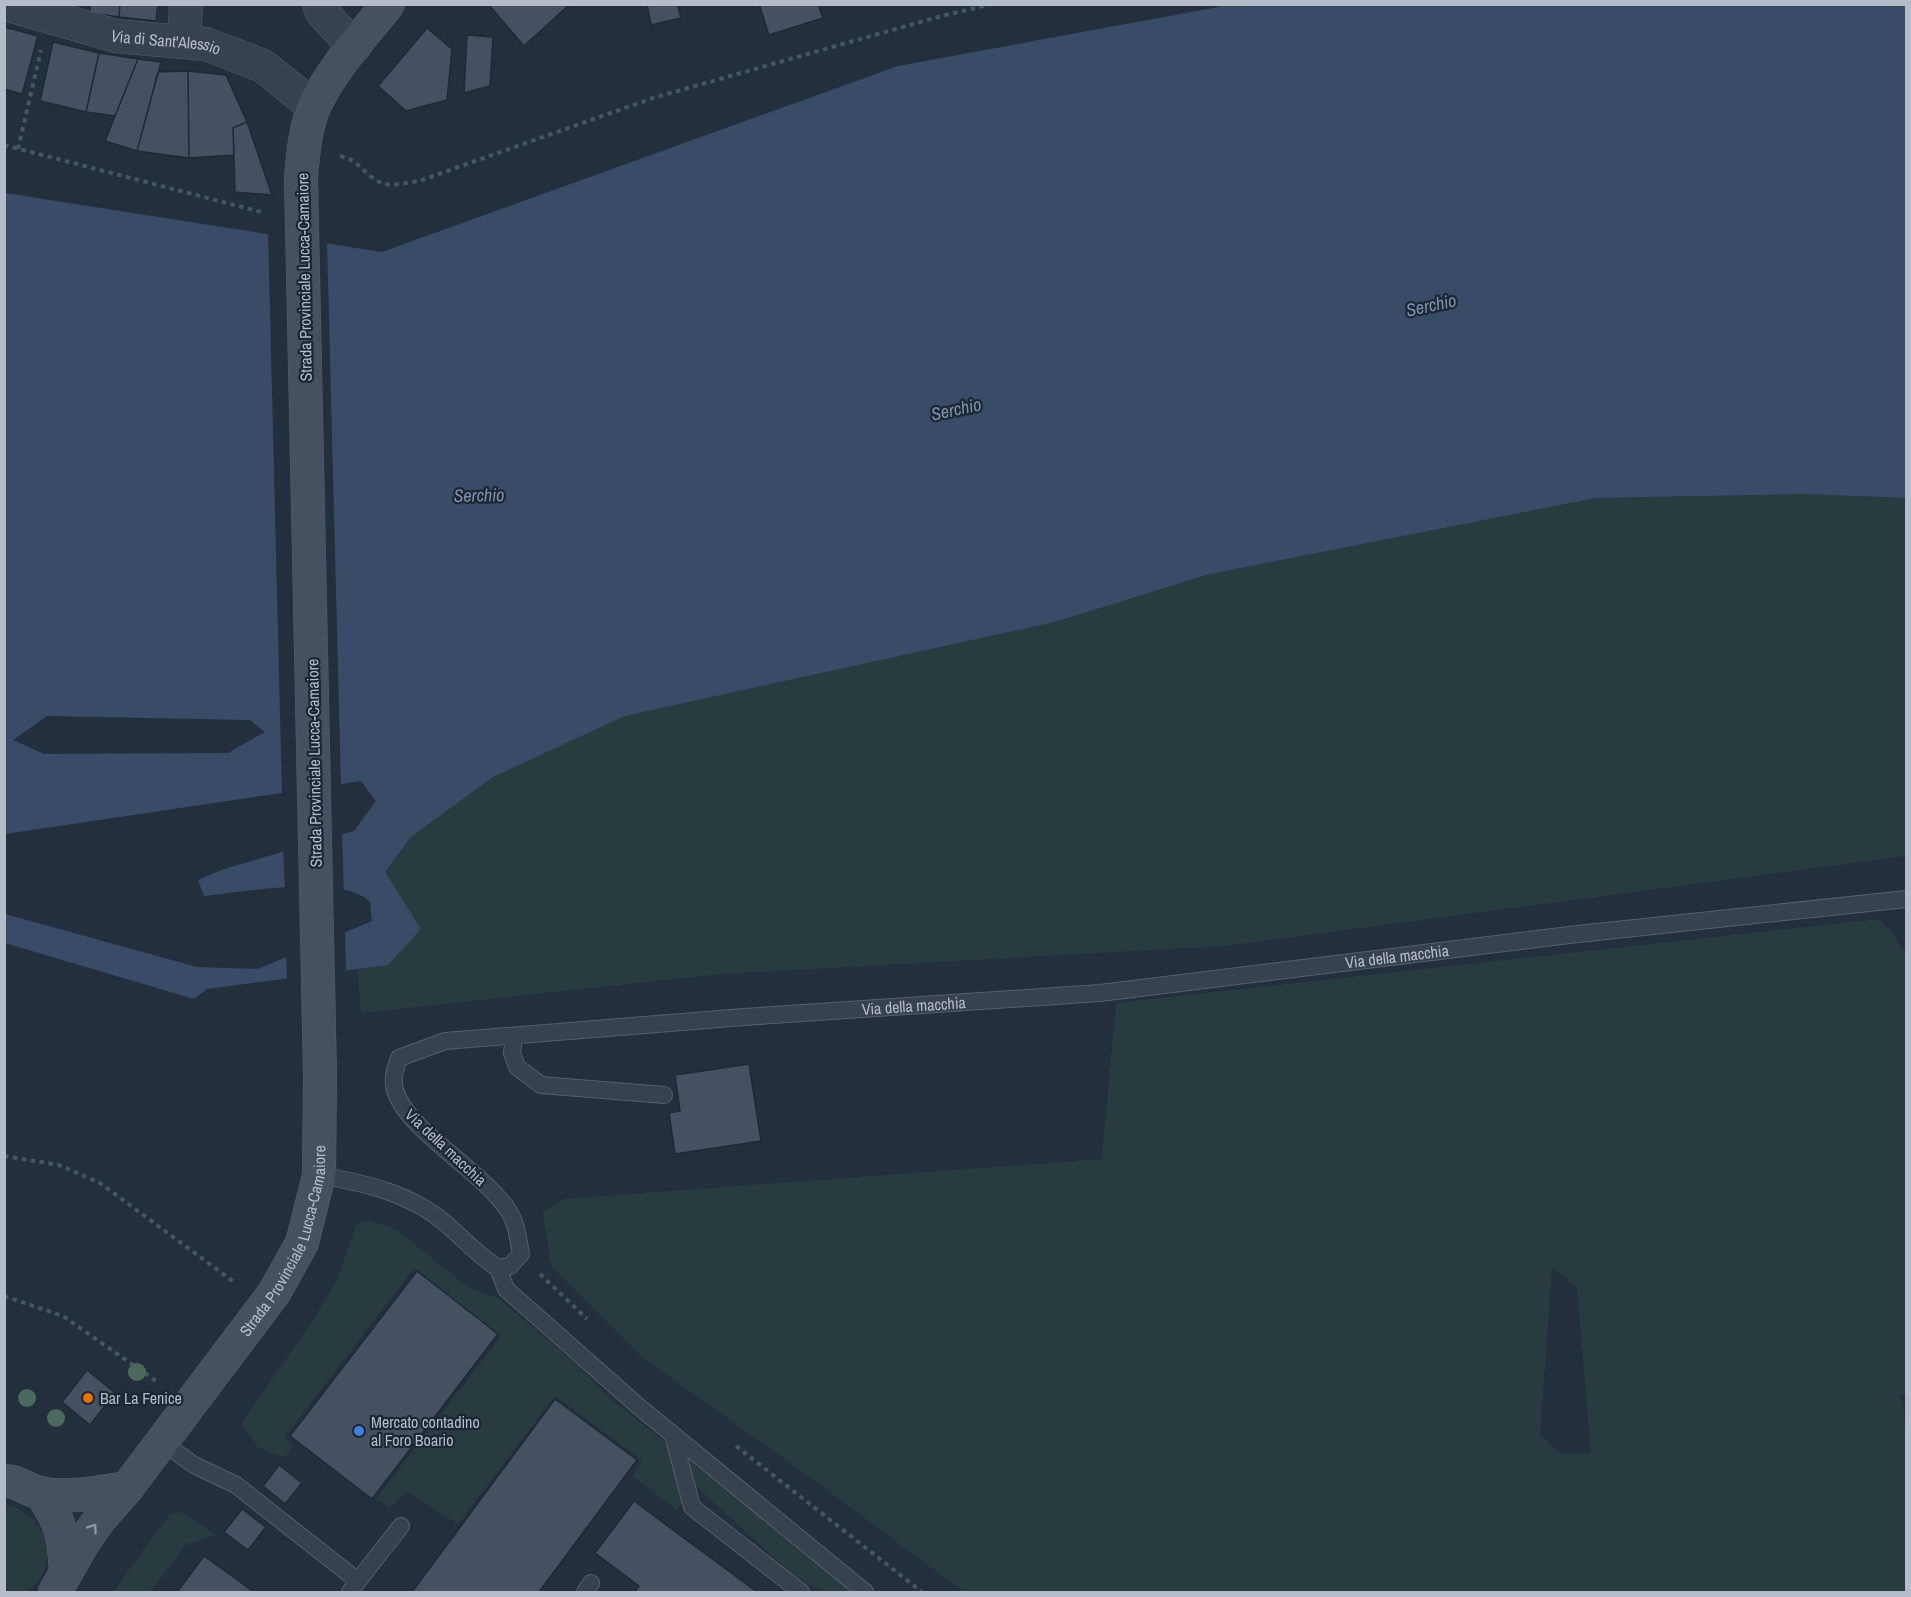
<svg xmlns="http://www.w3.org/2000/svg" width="1911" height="1597" font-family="'Archivo Narrow',sans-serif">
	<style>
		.green { fill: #263c3f; fill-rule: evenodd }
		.water { fill: #394c67; fill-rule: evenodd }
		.pier { fill: #242f3e }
		.building { fill: #455162; stroke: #1f2835; stroke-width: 1.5 }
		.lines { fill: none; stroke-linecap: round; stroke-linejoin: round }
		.service-casing { stroke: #565f6c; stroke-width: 18 }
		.minor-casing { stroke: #565f6c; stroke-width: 34 }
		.tertiary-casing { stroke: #565f6c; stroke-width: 34 }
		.secondary-casing { stroke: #565f6c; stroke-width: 34 }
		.path { stroke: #44595c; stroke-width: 4; stroke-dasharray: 4.5 4.5; stroke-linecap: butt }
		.service { stroke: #38414e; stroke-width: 16 }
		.minor { stroke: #38414e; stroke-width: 33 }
		.tertiary { stroke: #38414e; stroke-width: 33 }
		.secondary { stroke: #465061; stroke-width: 33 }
		.tree { fill: #4b6a5d }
		.oneway { stroke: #8e96a5 }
		.food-dot { fill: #e8710a; stroke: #1d2633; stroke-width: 2 }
		.shop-dot { fill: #3f7fe0; stroke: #1d2633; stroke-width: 2 }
		.labels { text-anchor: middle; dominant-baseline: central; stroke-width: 4.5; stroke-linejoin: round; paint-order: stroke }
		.street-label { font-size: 16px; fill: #b4bcc9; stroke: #1d2633 }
		.poi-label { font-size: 16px; fill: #b4bcc9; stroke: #1d2633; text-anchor: start }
		.water-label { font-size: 18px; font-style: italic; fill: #7c92b1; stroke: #1d2633 }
	</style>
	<rect width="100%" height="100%" fill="#242f3e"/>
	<path class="green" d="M1804,494L1906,498V856L1224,946L721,974L361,1013L358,969L388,965L385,872L411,837L493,777L625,716L1055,622L1210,574L1596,498Z
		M1878,919L1892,932L1902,950H1906V1394L1898,1396L1903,1400L1906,1444V1592H964L807,1475L642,1357L551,1266L543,1212L563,1199L1102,1159L1116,1003ZM1552,1267L1577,1287L1591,1453L1560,1454L1540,1435Z
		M369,1220L397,1230L470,1289L498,1298L578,1366L608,1397L855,1592H822L792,1574L695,1485L677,1510L633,1476L642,1460L555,1396L458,1524L407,1491L390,1507L376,1499L501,1336L414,1268L284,1438L293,1446L284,1458L259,1448L241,1424L318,1313L337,1280L357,1223Z
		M5,1505C33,1508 55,1541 45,1569C41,1578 35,1585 28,1592H5Z
		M181,1512L216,1535L186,1544L150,1592H113L171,1513Z"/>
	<path class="water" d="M1229,5H1906V498L1804,494L1596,498L1210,574L1055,622L625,716L493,777L411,837L385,872L421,929L388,965L207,989L194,999L5,943V914L197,967L258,969L372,921L370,902C342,874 243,892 204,896L198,880L224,869L354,831L376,801L361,781L5,834V193L382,252L898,66ZM47,716L250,720L265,732L228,753L44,754L13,740Z"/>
	<path class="pier" d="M268,231L327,240L341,786L282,795Z
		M342,831L344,893L316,888L285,891L283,848Z
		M345,929L346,974L287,982L286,954Z"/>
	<path class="building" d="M90,4H120L119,17L90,13Z
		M120,4H158L156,21L119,17Z
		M488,4H570L524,46Z
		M647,4H677L681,18L651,25Z
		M759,4H818L823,18L769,35Z
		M4,27L38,36L22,94L4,89Z
		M427,28L452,49L447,100L406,111L378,86Z
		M467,35L493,37L490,86L464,93Z
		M53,42L99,53L86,112L40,101Z
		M99,53L138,59L115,116L86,112Z
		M138,59L161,62L137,151L105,141Z
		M188,71L189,158L137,151L158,72Z
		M188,71L226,75L247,122L233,128L234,155L189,158Z
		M247,122L272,195L235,192L233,128Z
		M749,1064L761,1141L675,1154L669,1113L680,1111L675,1075Z
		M417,1271L498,1334L372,1499L290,1436Z
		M87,1370L115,1393L90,1425L62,1402Z
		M555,1399L637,1460L539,1592H412Z
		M279,1465L302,1483L285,1504L263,1486Z
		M634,1501L757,1592H635L639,1586L595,1553Z
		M242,1509L266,1527L248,1550L224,1532Z
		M204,1556L254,1592H177Z"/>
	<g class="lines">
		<defs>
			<g id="service">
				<path d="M514,1037L512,1053L517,1067L541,1085L664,1095"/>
				<path id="s1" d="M319,1175C364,1183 410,1193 445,1223C463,1238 478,1256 498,1268L510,1266L521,1254C518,1239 517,1223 508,1210C483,1172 409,1131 396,1093C391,1080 395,1070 399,1058L445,1041L744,1017L1100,993L1569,935L1906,899"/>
				<path d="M498,1268L506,1289L638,1406L865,1592"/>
				<path d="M673,1435L692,1507L801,1592"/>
				<path d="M162,1442L194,1465L236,1485L358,1581L350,1592"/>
				<path d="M358,1581L401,1526"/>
				<path d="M585,1592L591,1583"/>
			</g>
			<path id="minor" d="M319,4L321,11L354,47
				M184,42L186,4"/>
			<g id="tertiary">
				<path id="s2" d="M5,4L116,36L206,44L263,66L314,107"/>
			</g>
			<g id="secondary">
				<path d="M4,1481C17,1480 28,1491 41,1493C67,1499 100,1492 127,1488"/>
				<path d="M41,1493C62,1524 64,1537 66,1573"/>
				<path id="s3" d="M55,1592L83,1543L99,1520L127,1488L274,1293L302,1243L319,1175L320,1077L301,178C303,155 305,127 315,105C332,68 363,36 388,4"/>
			</g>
		</defs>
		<use href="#service" class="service-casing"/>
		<use href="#minor" class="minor-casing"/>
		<use href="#tertiary" class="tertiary-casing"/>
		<use href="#secondary" class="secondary-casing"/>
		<path class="path" d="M4,145L265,213
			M18,149L41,50
			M340,156C362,161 365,178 385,184C394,186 410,182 419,181L653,98L938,17L992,4
			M4,1156L59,1165L100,1183L234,1282
			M540,1274L587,1319
			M4,1296L63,1316L156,1381
			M736,1446L922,1592"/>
		<use href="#service" class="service"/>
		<use href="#minor" class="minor"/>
		<use href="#tertiary" class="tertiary"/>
		<use href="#secondary" class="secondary"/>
	</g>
	<g class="tree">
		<circle cx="137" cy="1372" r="9"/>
		<circle cx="27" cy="1398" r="9"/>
		<circle cx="56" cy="1418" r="9"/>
	</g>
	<defs><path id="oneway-chevron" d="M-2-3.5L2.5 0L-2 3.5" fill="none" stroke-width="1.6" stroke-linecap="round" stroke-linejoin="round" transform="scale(1.5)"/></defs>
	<use class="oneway" href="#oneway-chevron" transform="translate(93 1528) rotate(-54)"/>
	<circle class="food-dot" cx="88" cy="1398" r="6"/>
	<circle class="shop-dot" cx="359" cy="1431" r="6"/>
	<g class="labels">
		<g class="street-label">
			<text stroke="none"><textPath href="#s2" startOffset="166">Via di Sant'Alessio</textPath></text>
			<text transform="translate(304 277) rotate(-91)">Strada Provinciale Lucca-Camaiore</text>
			<text transform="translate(314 763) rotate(-91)">Strada Provinciale Lucca-Camaiore</text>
			<text stroke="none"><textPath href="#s1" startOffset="1485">Via della macchia</textPath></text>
			<text stroke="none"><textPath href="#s1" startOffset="999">Via della macchia</textPath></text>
			<text transform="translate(446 1147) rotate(43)">Via della macchia</text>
			<text stroke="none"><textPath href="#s3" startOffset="424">Strada Provinciale Lucca-Camaiore</textPath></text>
		</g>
		<g class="poi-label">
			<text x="100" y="1398">Bar La Fenice</text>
			<text x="371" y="1422">Mercato contadino<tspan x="371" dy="18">al Foro Boario</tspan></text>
		</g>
		<g class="water-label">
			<text transform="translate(1431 305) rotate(-12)">Serchio</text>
			<text transform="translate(956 409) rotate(-12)">Serchio</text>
			<text transform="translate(479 495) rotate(-1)">Serchio</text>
		</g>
	</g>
	<rect width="1911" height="1597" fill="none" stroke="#b4bcc9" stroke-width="12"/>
</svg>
